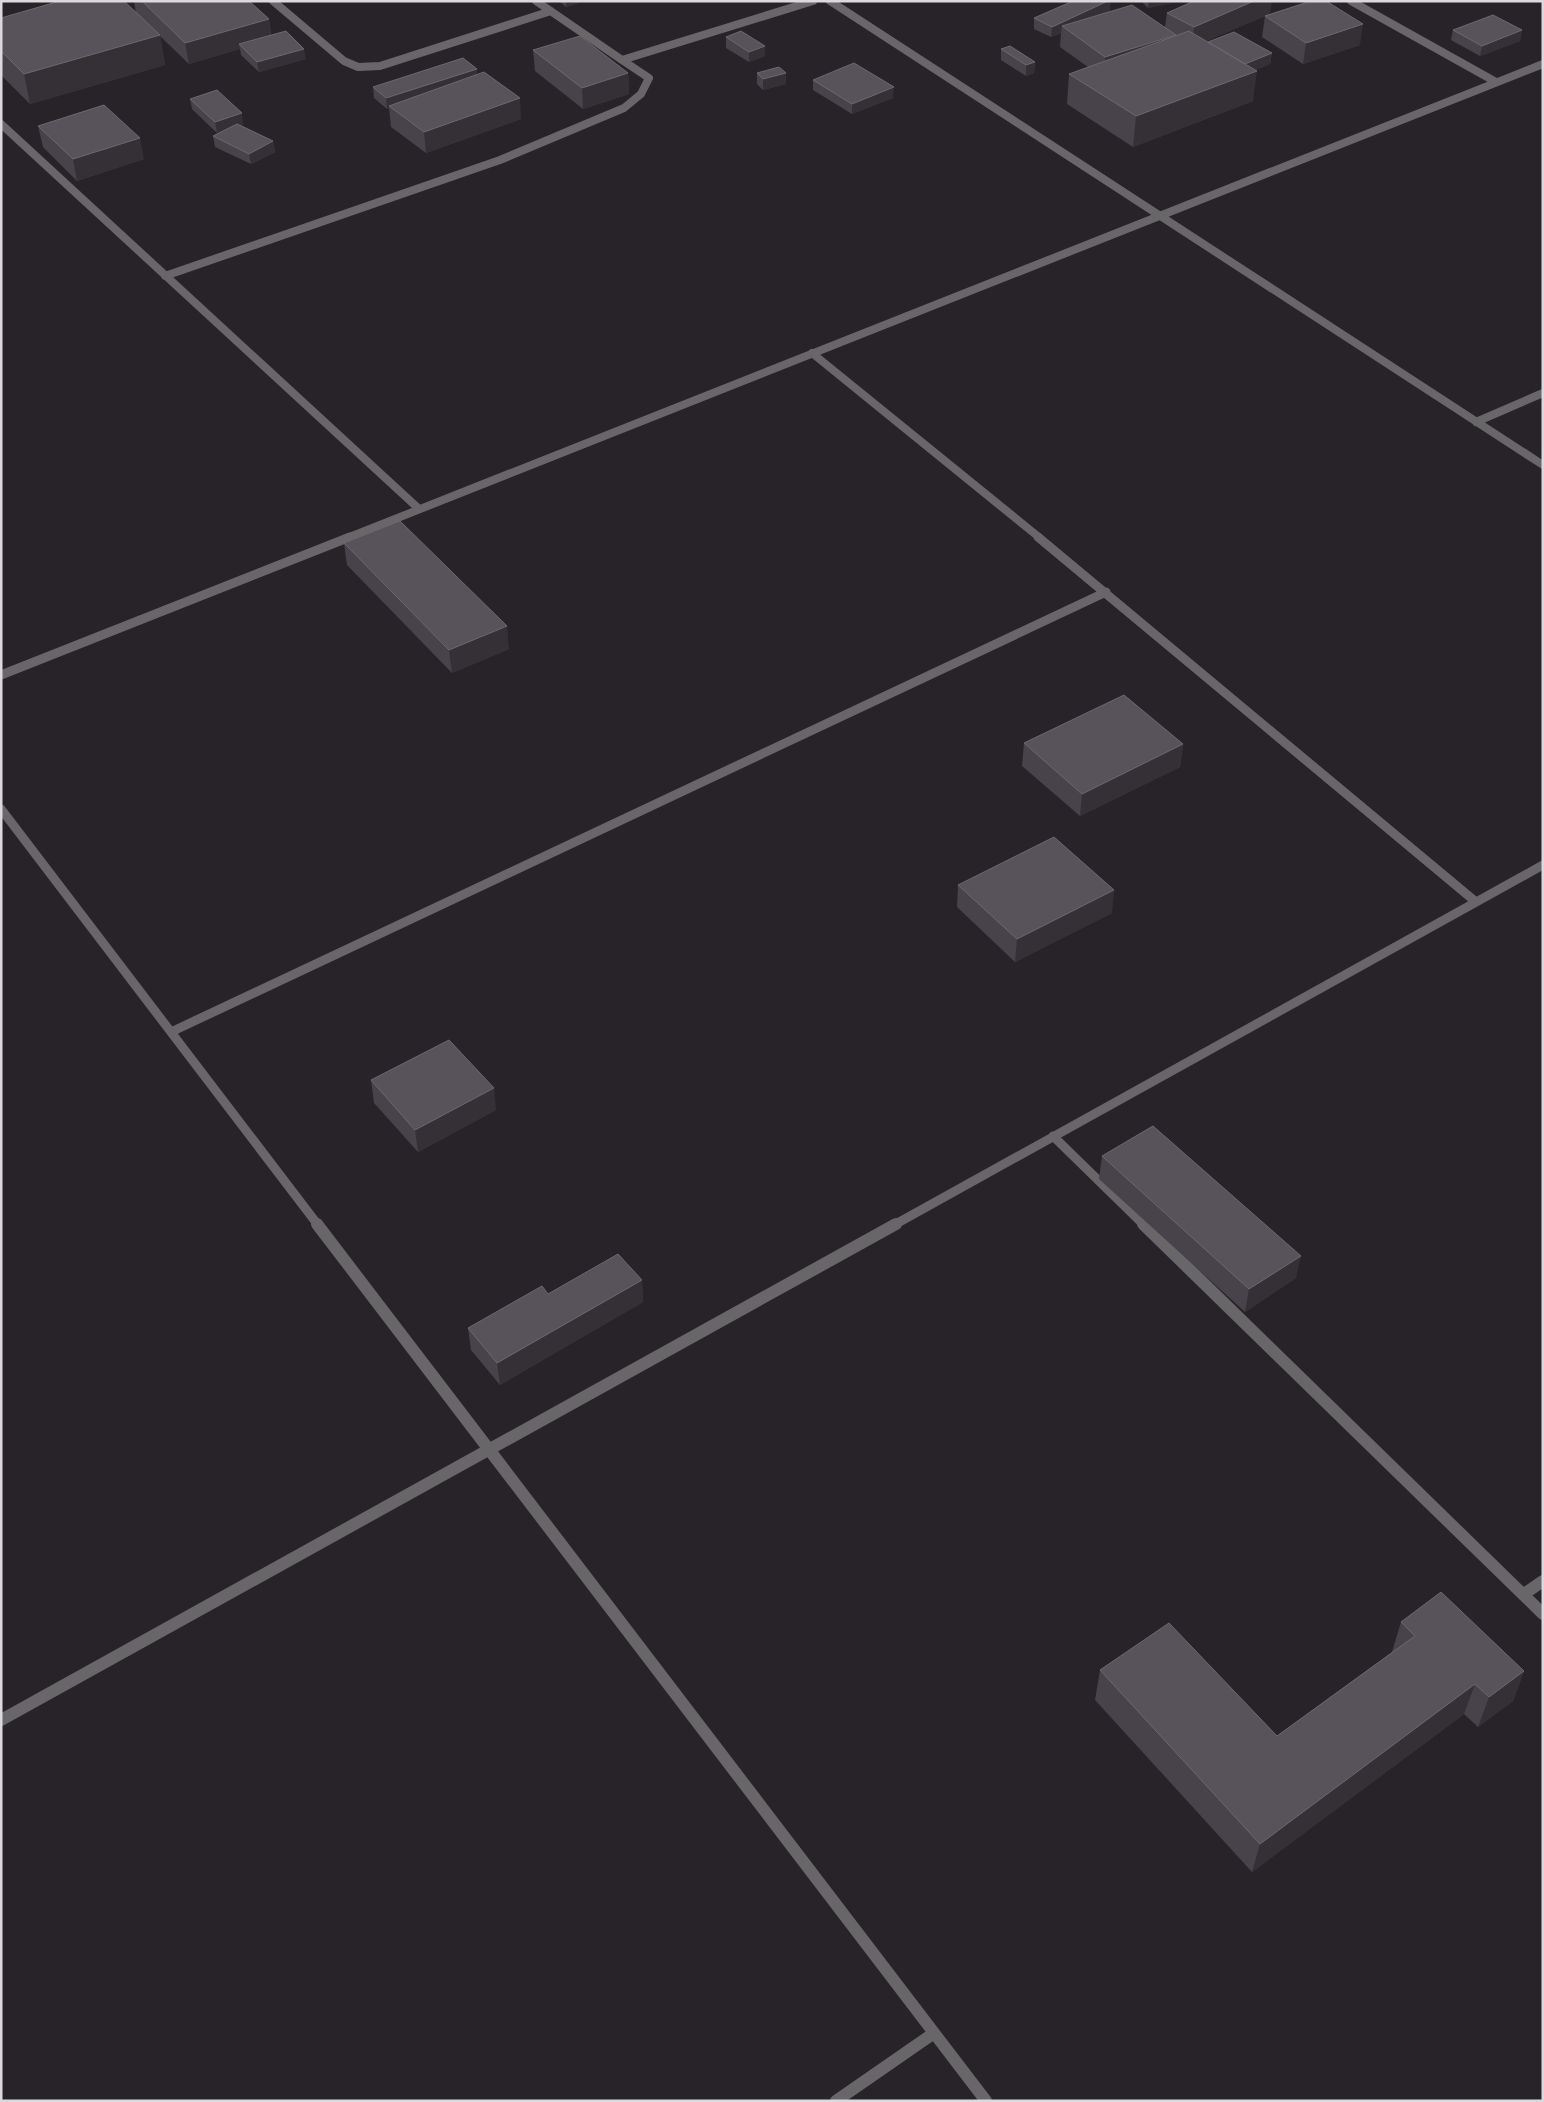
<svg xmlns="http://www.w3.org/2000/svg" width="1544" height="2102" font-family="'Source Sans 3',sans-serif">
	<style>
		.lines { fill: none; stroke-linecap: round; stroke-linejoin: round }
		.minor-far2 { stroke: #69666a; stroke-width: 8 }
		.minor-far1 { stroke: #69666a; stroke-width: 9 }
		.minor { stroke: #69666a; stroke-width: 12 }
		.wall { fill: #48434a }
		.shaded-wall { fill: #353036 }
		.building { fill: #58535a; stroke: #6d686f }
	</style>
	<rect width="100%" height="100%" fill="#282329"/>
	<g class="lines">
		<path class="minor-far2" d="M273,1L344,61L358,67L380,66L551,11
			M536,1L622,60L813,1
			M830,1L1543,465
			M1351,1L1496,82
			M1,124L419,509
			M165,276L500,160L624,108L641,94L649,78L622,60
			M812,353L1040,538
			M1476,422L1543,393
			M347,538L1543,64"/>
		<path class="minor-far1" d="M1038,537L1476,902
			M1,675L350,537
			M1,809L318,1225
			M171,1032L1106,592
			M1053,1136L1144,1225
			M894,1225L1543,865"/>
		<path class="minor" d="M317,1224L986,2101
			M1143,1224L1543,1614
			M1524,1594L1543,1581
			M1,1720L896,1224
			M836,2101L934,2033"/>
	</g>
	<path class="wall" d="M134,1H249L269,19L271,35L306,59L259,72L241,55L240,49L189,64L160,36L165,65L30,104L1,75V18L136,13Z
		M559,1H584L566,7Z
		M1141,1H1181L1148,8Z
		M1110,11L1103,14L1165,27L1167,13L1270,14L1206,41L1208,42L1272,53L1270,64L1255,70L1253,101L1133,147L1067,104L1069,74L1088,67L1060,47L1061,33L1051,37L1034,29V18Z
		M1265,16L1360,45L1303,64L1262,37Z
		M1453,30H1522L1520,41L1480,56L1451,40Z
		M726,37L765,56L749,62L726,48Z
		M1001,49L1035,62L1034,73L1026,76L1001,60Z
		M533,50L628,73L629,94L583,109L535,71Z
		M477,69V75L521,119L426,153L391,127L389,108L387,109L374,98L373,87Z
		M757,73H786V84L763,90L757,84Z
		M813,80L893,98L852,114L813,90Z
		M190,99L243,124L241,125L273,141L275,152L251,164L215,147L213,136L225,130L217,133L192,109Z
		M38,126L144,159L77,181L43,147Z
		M344,543L509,649L452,673L347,565Z
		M1024,743L1183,744L1180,767L1080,816L1022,766Z
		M958,885L1112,913L1015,962L957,907Z
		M371,1080L496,1110L418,1152L374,1103Z
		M1102,1156L1296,1278L1245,1312L1099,1179Z
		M642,1280L643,1302L500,1385L471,1350L468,1328L548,1294Z
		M1401,1622L1524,1671L1513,1701L1478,1727L1464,1714L1252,1872L1095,1700L1100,1670L1277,1736L1392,1652Z"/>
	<path class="shaded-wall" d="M566,1H584L566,7Z
		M1108,1H1111L1110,11L1067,30L1062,26L1061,33L1051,37L1052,27Z
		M1149,1H1181L1148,8Z
		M1254,1H1272L1270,14L1192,47L1194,27Z
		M269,19L271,39L239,44L240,49L189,64L185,43Z
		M1363,24L1360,45L1303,64L1306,43Z
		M1522,30L1520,41L1480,56L1482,46Z
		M160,35L165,65L30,104L24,74Z
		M1176,35L1104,78L1105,57Z
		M765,46V56L749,62V52Z
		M304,49L306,59L259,72L257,62Z
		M1272,53L1270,64L1236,78L1237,67Z
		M1035,62L1034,73L1026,76V65Z
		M477,69L478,80L389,106V108L387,109L386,98Z
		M1257,71L1253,101L1133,147L1136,116Z
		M628,73L629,94L583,109L582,88Z
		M786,73V84L763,90V79Z
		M894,87L893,98L852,114V104Z
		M520,98L521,119L426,153L424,132Z
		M242,113L243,124L217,133L215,122Z
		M140,138L144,159L77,181L73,159Z
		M273,141L275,152L251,164L249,154Z
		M507,626L509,649L452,673L449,650Z
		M1183,744L1180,767L1080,816L1082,794Z
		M1114,890L1112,913L1015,962L1017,939Z
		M494,1088L496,1110L418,1152L415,1130Z
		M1301,1256L1296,1278L1245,1312L1249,1289Z
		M642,1280L643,1302L500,1385L497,1363Z
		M1524,1671L1513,1701L1478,1727L1489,1697Z
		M1475,1684L1464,1714L1252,1872L1260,1844Z"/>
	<path class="building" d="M60,1H124L160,35L24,74L1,51V18Z
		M142,1H249L269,19L185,43Z
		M1073,1H1108L1052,27L1034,18Z
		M1194,1H1254L1194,27L1167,13Z
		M1311,1H1326L1363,24L1306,43L1265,16Z
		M1132,5L1176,35L1105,57L1062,26Z
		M1493,15L1522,30L1482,46L1453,30Z
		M286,31L304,49L257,62L239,44Z
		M741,31L765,46L749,52L726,37Z
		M1189,31L1257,71L1136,116L1069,74Z
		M1234,32L1272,53L1245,64L1208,42Z
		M580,36L628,73L582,88L533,50Z
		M1010,46L1035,62L1026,65L1001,49Z
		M463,58L477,69L386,98L373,87Z
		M854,63L894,87L852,104L813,80Z
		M779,67L786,73L763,79L757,73Z
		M484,72L520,98L424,132L389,106Z
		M217,90L242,113L215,122L190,99Z
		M104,105L140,138L73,159L38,126Z
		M237,124L273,141L249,154L213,136Z
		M400,521L507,626L449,650L344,543Z
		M1124,695L1183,744L1082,794L1024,743Z
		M1054,837L1114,890L1017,939L958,885Z
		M449,1040L494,1088L415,1130L371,1080Z
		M1153,1126L1301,1256L1249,1289L1102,1156Z
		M618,1254L642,1280L497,1363L468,1328L542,1286L548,1294Z
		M1441,1592L1524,1671L1489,1697L1475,1684L1260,1844L1100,1670L1169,1623L1277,1736L1415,1636L1401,1622Z"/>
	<rect width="1544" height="2102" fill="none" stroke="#dcd9de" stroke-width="5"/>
</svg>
